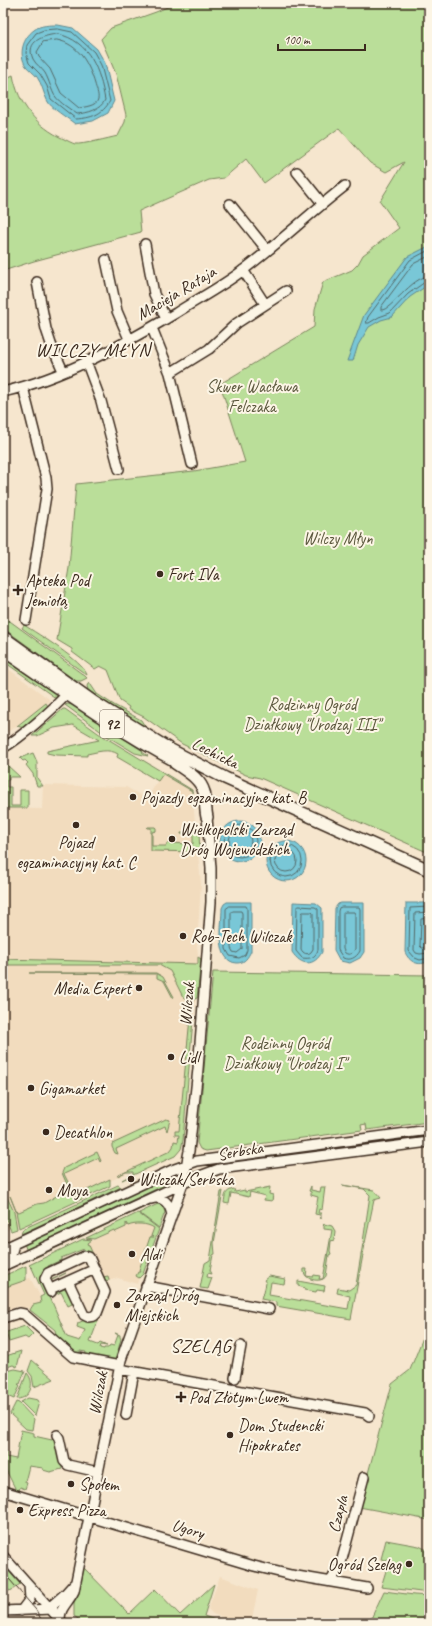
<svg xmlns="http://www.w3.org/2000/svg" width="432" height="1626" font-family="Caveat,sans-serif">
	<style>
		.built { fill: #f2dcbe }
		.green { fill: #bade99; stroke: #7a845c }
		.water { fill: #79c7d7; stroke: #60888d }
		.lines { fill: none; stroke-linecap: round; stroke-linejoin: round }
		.shore { stroke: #546968; stroke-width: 1 }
		.minor-casing { stroke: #3b2a1e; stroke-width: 12 }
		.major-casing { stroke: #3b2a1e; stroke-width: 14 }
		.minor { stroke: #fcf5e5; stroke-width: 9 }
		.major { stroke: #fcf5e5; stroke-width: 11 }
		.tram { stroke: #3b2a1e; stroke-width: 1 }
		.poi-dot { fill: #3b2a1e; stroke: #fcf5e5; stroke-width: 1.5 }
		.labels { text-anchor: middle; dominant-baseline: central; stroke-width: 4; stroke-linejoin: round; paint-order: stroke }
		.shield { fill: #fcf5e5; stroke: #75675a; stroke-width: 1 }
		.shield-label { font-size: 16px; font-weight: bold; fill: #3b2a1e }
		.street-label { font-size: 17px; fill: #3b2a1e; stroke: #fcf5e5 }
		.park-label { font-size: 17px; fill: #5b573d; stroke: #fcf5e5 }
		.poi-label { font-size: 17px; fill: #3b2a1e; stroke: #fcf5e5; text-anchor: start }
		.quarter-label { font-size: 19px; letter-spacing: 1px; fill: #3b2a1e; stroke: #fcf5e5 }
	</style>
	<rect width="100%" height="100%" fill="#f6e6ce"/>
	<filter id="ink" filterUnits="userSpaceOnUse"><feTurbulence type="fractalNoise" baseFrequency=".025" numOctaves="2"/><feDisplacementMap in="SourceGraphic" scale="8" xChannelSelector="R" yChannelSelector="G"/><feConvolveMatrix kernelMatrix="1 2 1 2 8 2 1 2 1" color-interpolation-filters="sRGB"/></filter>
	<g filter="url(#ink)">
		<path class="built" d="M3,665L49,699V701L17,726L3,735Z
			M162,773L192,791L201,884L197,945L199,964L182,1141L169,1153L3,1232V808L42,809L43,785L126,787L147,799Z
			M143,1216L157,1227L137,1284L118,1278L107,1281L103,1279L87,1243Z
			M30,1278L39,1294L41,1303L33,1305L30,1310L27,1307L23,1309L19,1306L3,1311V1286Z
			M220,1576L258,1590L251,1623L236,1622L213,1614L208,1609Z"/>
		<path class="green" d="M176,3H429V853L260,778L246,775L182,744L144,717L128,709L129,707L120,701L108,670L100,666L95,669L72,652V649L57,640L69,568L76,484L194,471L245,462L220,384L314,327L315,309L323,282L352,270L358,264L363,255L399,228L380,201L404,162L386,172L370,163L339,128L264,183L246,159L224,178L209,180L139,211L141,232L34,261L3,271V80L13,75C18,104 37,127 64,139C68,141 72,143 75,144C82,145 109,138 118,136L125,122L126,115L116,74L101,39L111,28L156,12Z
			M3,616L85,676L87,678L81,681H76L3,628Z
			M24,625C38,634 83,661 87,675L22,628Z
			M3,658L53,692L56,695L57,699L3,661Z
			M89,682L97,694L114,705L141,720L146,728L176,748L154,735L88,690L87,686Z
			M46,703L49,708L24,728L17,726Z
			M68,704L72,705L143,751L142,752L148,756L135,753L107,736L65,705Z
			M63,709H65L98,733L192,790L194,806H193L192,791L163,774L158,781L117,757L118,754C108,748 98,752 87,754V756L56,755L47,753V751L99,740L73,725L54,728L37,736H32Z
			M33,753L37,762V778L43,786H37L33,774L26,765L28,763L25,760L23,761L20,758Z
			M3,762H6L7,765L20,777H9V780H7V787H11V806H20V790H28V808H3Z
			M148,827H155L156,828V831L152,832V846H166L167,843L193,844V835L181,834V833H199L200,852L151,851V828H147Z
			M198,957L201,959L197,998L191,1001L183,997L170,971L159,965H3V959L198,964Z
			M213,972L429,975V1122L367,1130L366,1124L361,1125L362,1130L206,1151L200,1149L197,1143Z
			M29,973H156L163,977L174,997L173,998L164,981L157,978V974Z
			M192,1017L193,1019L183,1140L181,1149L175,1156L122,1180L133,1174V1172H126L117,1176L170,1151L173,1147L174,1141L178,1142L179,1135H175V1131H179L190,1018Z
			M166,1119L170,1120L167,1131L165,1126L116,1149L118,1154L115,1153L112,1147V1144Z
			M429,1133V1136L384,1142L355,1148L221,1165V1163Z
			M97,1152L101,1161L100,1162L98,1158L64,1174L75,1196L110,1179V1186L19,1228L16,1211L10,1196L16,1211L19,1212L37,1204L44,1203L69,1189L62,1173L64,1168Z
			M161,1178L165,1185L72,1228L27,1252L24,1243Z
			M118,1185L121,1187L21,1234L23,1229Z
			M342,1185L374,1190L381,1198L374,1200L365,1243L363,1242L370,1195L364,1189Z
			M311,1186V1190L320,1192L321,1187H325L322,1210L319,1209L318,1213H321V1219L320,1215L315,1214L318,1197L311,1195V1192L309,1191Z
			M270,1187L269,1194L273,1195L272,1201L264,1200L265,1196L250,1192L249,1197L231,1193L229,1204L224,1203C225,1195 225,1191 234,1189L235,1192L245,1190V1192Z
			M223,1191L214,1243L215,1254L213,1255L210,1270L212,1274L208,1273L207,1277L212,1278L208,1289L200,1288L205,1263L210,1260L221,1192Z
			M6,1195L14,1212L17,1229L11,1231L3,1212V1196Z
			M158,1201L32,1259L30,1258L150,1202Z
			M158,1204L162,1205L165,1212L159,1228L139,1213Z
			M138,1213L159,1229L143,1274L139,1278L136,1276L138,1272H140L139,1270L150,1237H154L151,1236L154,1228C147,1223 135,1223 128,1226L126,1223V1227L115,1232L114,1230L94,1239L86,1238Z
			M324,1224L332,1226L335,1231L334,1240L331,1241L330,1251L331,1254L329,1255L326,1276C322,1284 302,1280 304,1269H307L306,1276L313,1277L314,1275L320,1276L319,1279H323L332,1230L324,1229V1226L323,1225Z
			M83,1239L92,1240L88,1243L103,1277L108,1276L109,1280L105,1281L103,1279L90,1252L86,1253L84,1249L61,1258V1260L48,1266L49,1269L44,1271L49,1281L66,1273L50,1281L54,1290L67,1286L76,1302L68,1306L61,1292L50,1297L67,1337L80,1341L85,1330L77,1327L78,1323L87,1319L106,1300L90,1342L98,1345L100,1343L107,1346L101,1345L100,1348L104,1349V1348H108L110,1345L114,1346L118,1335L115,1333L120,1335V1337L121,1339L115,1362L85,1356L86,1352L80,1351V1353H76L75,1355L57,1339L55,1330L30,1310L33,1305L41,1303L40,1297L44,1295L32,1268L29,1265Z
			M363,1243L365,1244L351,1319L276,1306V1302L261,1299L262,1295L264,1293L266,1283L264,1280L269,1276L285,1279L284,1284L271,1282L269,1295L348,1309L350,1296L337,1293L338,1288L349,1290L356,1285Z
			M26,1266V1280L3,1288V1276Z
			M298,1281L325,1286L324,1291L317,1290L316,1292L304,1290L305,1288L298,1286Z
			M429,1302V1520L359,1507L392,1384L410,1370L422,1340Z
			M25,1326L33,1334L28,1339L25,1337L9,1342L6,1333L7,1332Z
			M21,1351L17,1367L13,1365L7,1367L8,1369L3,1372V1357Z
			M32,1360L54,1379L34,1387L32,1376L28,1371Z
			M15,1369L25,1371L20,1384H18L20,1386L14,1399L7,1396L3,1392V1376L7,1371Z
			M27,1373C36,1383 30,1399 17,1399Z
			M28,1398L38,1400L39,1402L35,1416L21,1402Z
			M16,1402L19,1403L34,1419L32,1430L26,1429L10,1414Z
			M21,1430L34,1433V1436L52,1440L53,1437L56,1438L62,1463V1469L50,1472L43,1470V1468L29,1466L25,1482L27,1483L25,1489L20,1487L19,1491L16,1490L3,1464V1451L7,1452L6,1457L16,1459Z
			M386,1540L419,1546L429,1551V1588L421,1592L381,1587L389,1561L381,1559Z
			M3,1565L20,1584L12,1590L9,1591L3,1583Z
			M83,1567L129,1614L155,1589L180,1615L214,1584L204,1616L224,1623H78V1619L74,1616V1602Z
			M384,1591L414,1595L429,1596V1623H369Z"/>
		<path class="water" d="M58,25L73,28L97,49L105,63L114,101L108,113L93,121L75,124C68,118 50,108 47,100C43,92 42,84 37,77C34,73 29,70 26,66C18,54 23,38 34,30C40,25 50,25 58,25Z
			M429,244V283L428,285L410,297L392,317L381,320L369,327L358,345L353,361H347L364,315L407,257L427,247Z
			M220 841a20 20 0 1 1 40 0a20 20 0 1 1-40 0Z
			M266 861a20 20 0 1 1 40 0a20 20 0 1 1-40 0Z
			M227,902H251V951C248,957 245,963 237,963C215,962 222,924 222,908L224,904Z
			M293,902L316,903L322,908V952C314,967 301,966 292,952Z
			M341,903H364V952L360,958L350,963L340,961L334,950L335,908L338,904Z
			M406,903H429V961C419,967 409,962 405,952Z"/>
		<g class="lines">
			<path class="shore" d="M58,29L72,32L94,52L101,65L110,101C102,115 91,118 76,119L51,99L47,86L40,74L29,63L26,53L27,45L36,33L44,30Z
				M58,34C90,41 100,71 105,100C100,110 88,113 77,114C70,109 60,103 55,96C52,92 49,80 45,73C42,68 36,65 33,59C25,41 44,35 58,34Z
				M57,40C79,44 89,64 95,84C96,88 99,95 98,99C97,106 84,107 79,108L61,93L50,69L39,57L37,52L43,42Z
				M429,250L410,260L368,317L366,323H369L379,317L390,313L408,294L425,282L429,281
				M429,256L413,264L381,307V310C391,311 411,277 429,276
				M224 841a16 16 0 1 1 32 0a16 16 0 1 1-32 0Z
				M229 841a11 11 0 1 1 22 0a11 11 0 1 1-22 0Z
				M270 861a16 16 0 1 1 32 0a16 16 0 1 1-32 0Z
				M275 861a11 11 0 1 1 22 0a11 11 0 1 1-22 0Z
				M230,906H246L247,908V950L245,955L239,958L230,956L226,949V909Z
				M299,906L315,907L318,909V950C315,958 310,959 302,958L296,951L297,908Z
				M342,907H359L360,909V951C356,958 350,961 343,958L338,950V911L339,908Z
				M429,907L410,908L409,951L415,958L420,960L429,958
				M233,911H241L242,913V949L237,953L233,952L231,948V913Z
				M303,912H312L313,913V949L311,952C308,955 303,954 301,949L302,914Z
				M345,912H354L355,914V949C353,953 350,956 345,953L343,949V914Z
				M429,912L415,913L414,950L416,953L420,954L429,953
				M429,918L421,919L420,946L422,948L429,947"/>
			<defs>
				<path id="minor" d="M297,172L322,203
					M230,204L267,250
					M145,244L154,294L166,319
					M106,260L117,311L129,339
					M243,270L265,304
					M37,282L46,329L51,344L63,371
					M152,328L170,373L192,464
					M86,361L101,401L119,469
					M170,373L209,349L237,323L286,291
					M23,387L46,478L47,489L26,620
					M3,392C64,378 122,345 176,313C198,299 221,287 242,271C278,244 310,213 345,186
					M3,748C22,737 52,710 67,694
					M151,1199C163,1195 170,1204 172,1215
					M3,1249L172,1170L197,1161L429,1130
					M3,1265L11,1255L14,1244
					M3,1266L197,1177L219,1169L429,1142
					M146,1286L269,1309
					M55,1287L95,1269
					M51,1292L45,1279L48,1273L85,1256L89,1257L105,1292L97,1313L94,1316L88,1317L84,1315L68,1281
					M3,1318L19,1313L24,1314L73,1357L120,1366
					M119,1369L365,1413L369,1416
					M235,1378L241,1346
					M126,1415L134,1372
					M57,1435L59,1438L64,1461L68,1465L98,1472
					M3,1491L254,1566L291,1575L367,1588
					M3,1556L62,1622
					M331,1581L341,1563L364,1477
					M49,1608L65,1594L74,1584
					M3,1611L53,1609
					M21,1611L30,1599L29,1585
					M60,1619C60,1607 69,1602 74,1591L121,1360L183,1183L189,1151L198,1069L211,902V868L207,817"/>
				<path id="major" d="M3,637L95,703L169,749L225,778L429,870
					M3,650C62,691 120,732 183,765
					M175,763C186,771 200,778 204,792C206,800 205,809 207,817"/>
			</defs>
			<use href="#minor" class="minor-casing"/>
			<use href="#major" class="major-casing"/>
			<use href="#minor" class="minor"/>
			<use href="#major" class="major"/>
			<path class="tram" d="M3,1572L36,1610L43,1623"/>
		</g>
	</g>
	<g class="poi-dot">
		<circle cx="160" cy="574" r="4"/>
		<path d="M16 584h4v4h4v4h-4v4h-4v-4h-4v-4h4z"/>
		<circle cx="133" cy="797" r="4"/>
		<circle cx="76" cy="825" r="4"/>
		<circle cx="172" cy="839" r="4"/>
		<circle cx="183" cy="936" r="4"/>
		<circle cx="139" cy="988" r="4"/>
		<circle cx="171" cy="1057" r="4"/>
		<circle cx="31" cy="1088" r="4"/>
		<circle cx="46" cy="1132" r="4"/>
		<circle cx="131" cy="1179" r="4"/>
		<circle cx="49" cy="1190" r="4"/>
		<circle cx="132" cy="1254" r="4"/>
		<circle cx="117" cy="1305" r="4"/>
		<path d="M179 1391h4v4h4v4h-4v4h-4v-4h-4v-4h4z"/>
		<circle cx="230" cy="1435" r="4"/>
		<circle cx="71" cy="1484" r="4"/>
		<circle cx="20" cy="1510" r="4"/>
		<circle cx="409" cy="1564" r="4"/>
	</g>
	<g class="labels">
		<rect class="shield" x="100" y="710" width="24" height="28" rx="3"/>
		<g class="shield-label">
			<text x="112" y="724">92</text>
		</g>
		<g class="street-label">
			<text transform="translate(176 293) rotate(-31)">Macieja Rataja</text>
			<text transform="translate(215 753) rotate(26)">Lechicka</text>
			<text transform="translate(187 1004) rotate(-85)">Wilczak</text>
			<text transform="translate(240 1151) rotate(-10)">Serbska</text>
			<text transform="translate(98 1393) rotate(-79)">Wilczak</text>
			<text transform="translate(338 1514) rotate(-75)">Czapla</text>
			<text transform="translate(188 1529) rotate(16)">Ugory</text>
		</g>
		<g class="park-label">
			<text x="252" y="386">Skwer Wacława<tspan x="252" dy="20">Felczaka</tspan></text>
			<text x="338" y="538">Wilczy Młyn</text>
			<text x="312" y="704">Rodzinny Ogród<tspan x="312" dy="20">Działkowy "Urodzaj III"</tspan></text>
			<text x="285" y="1043">Rodzinny Ogród<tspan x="285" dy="20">Działkowy "Urodzaj I"</tspan></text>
		</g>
		<g class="poi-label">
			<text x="168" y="574">Fort IVa</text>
			<text x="26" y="580">Apteka Pod<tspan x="26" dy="20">Jemiołą</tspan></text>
			<text x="141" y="797">Pojazdy egzaminacyjne kat. B</text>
			<text x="180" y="829">Wielkopolski Zarząd<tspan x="180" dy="20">Dróg Wojewódzkich</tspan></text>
			<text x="76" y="842" text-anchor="middle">Pojazd<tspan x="76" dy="20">egzaminacyjny kat. C</tspan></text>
			<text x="191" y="936">Rob-Tech Wilczak</text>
			<text x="131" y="988" text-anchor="end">Media Expert</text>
			<text x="179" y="1057">Lidl</text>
			<text x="39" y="1088">Gigamarket</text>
			<text x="54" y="1132">Decathlon</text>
			<text x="139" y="1179">Wilczak/Serbska</text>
			<text x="57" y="1190">Moya</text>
			<text x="140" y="1254">Aldi</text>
			<text x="125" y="1295">Zarząd Dróg<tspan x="125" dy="20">Miejskich</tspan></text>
			<text x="189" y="1397">Pod Złotym Lwem</text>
			<text x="238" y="1425">Dom Studencki<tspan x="238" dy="20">Hipokrates</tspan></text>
			<text x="79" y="1484">Społem</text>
			<text x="28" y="1510">Express Pizza</text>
			<text x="401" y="1564" text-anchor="end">Ogród Szeląg</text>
		</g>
		<g class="quarter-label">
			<text x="93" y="350">WILCZY MŁYN</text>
			<text x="201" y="1346">SZELĄG</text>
		</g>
	</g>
	<rect width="432" height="1626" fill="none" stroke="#fcf5e5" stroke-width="16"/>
	<rect x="8" y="8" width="416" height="1610" fill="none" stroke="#3b2a1e" stroke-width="1.5" filter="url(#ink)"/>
	<path d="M278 44v6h87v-6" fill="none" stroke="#3b2a1e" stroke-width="2"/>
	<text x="284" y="44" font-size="12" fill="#3b2a1e" stroke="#fcf5e5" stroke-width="3" paint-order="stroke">100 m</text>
</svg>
